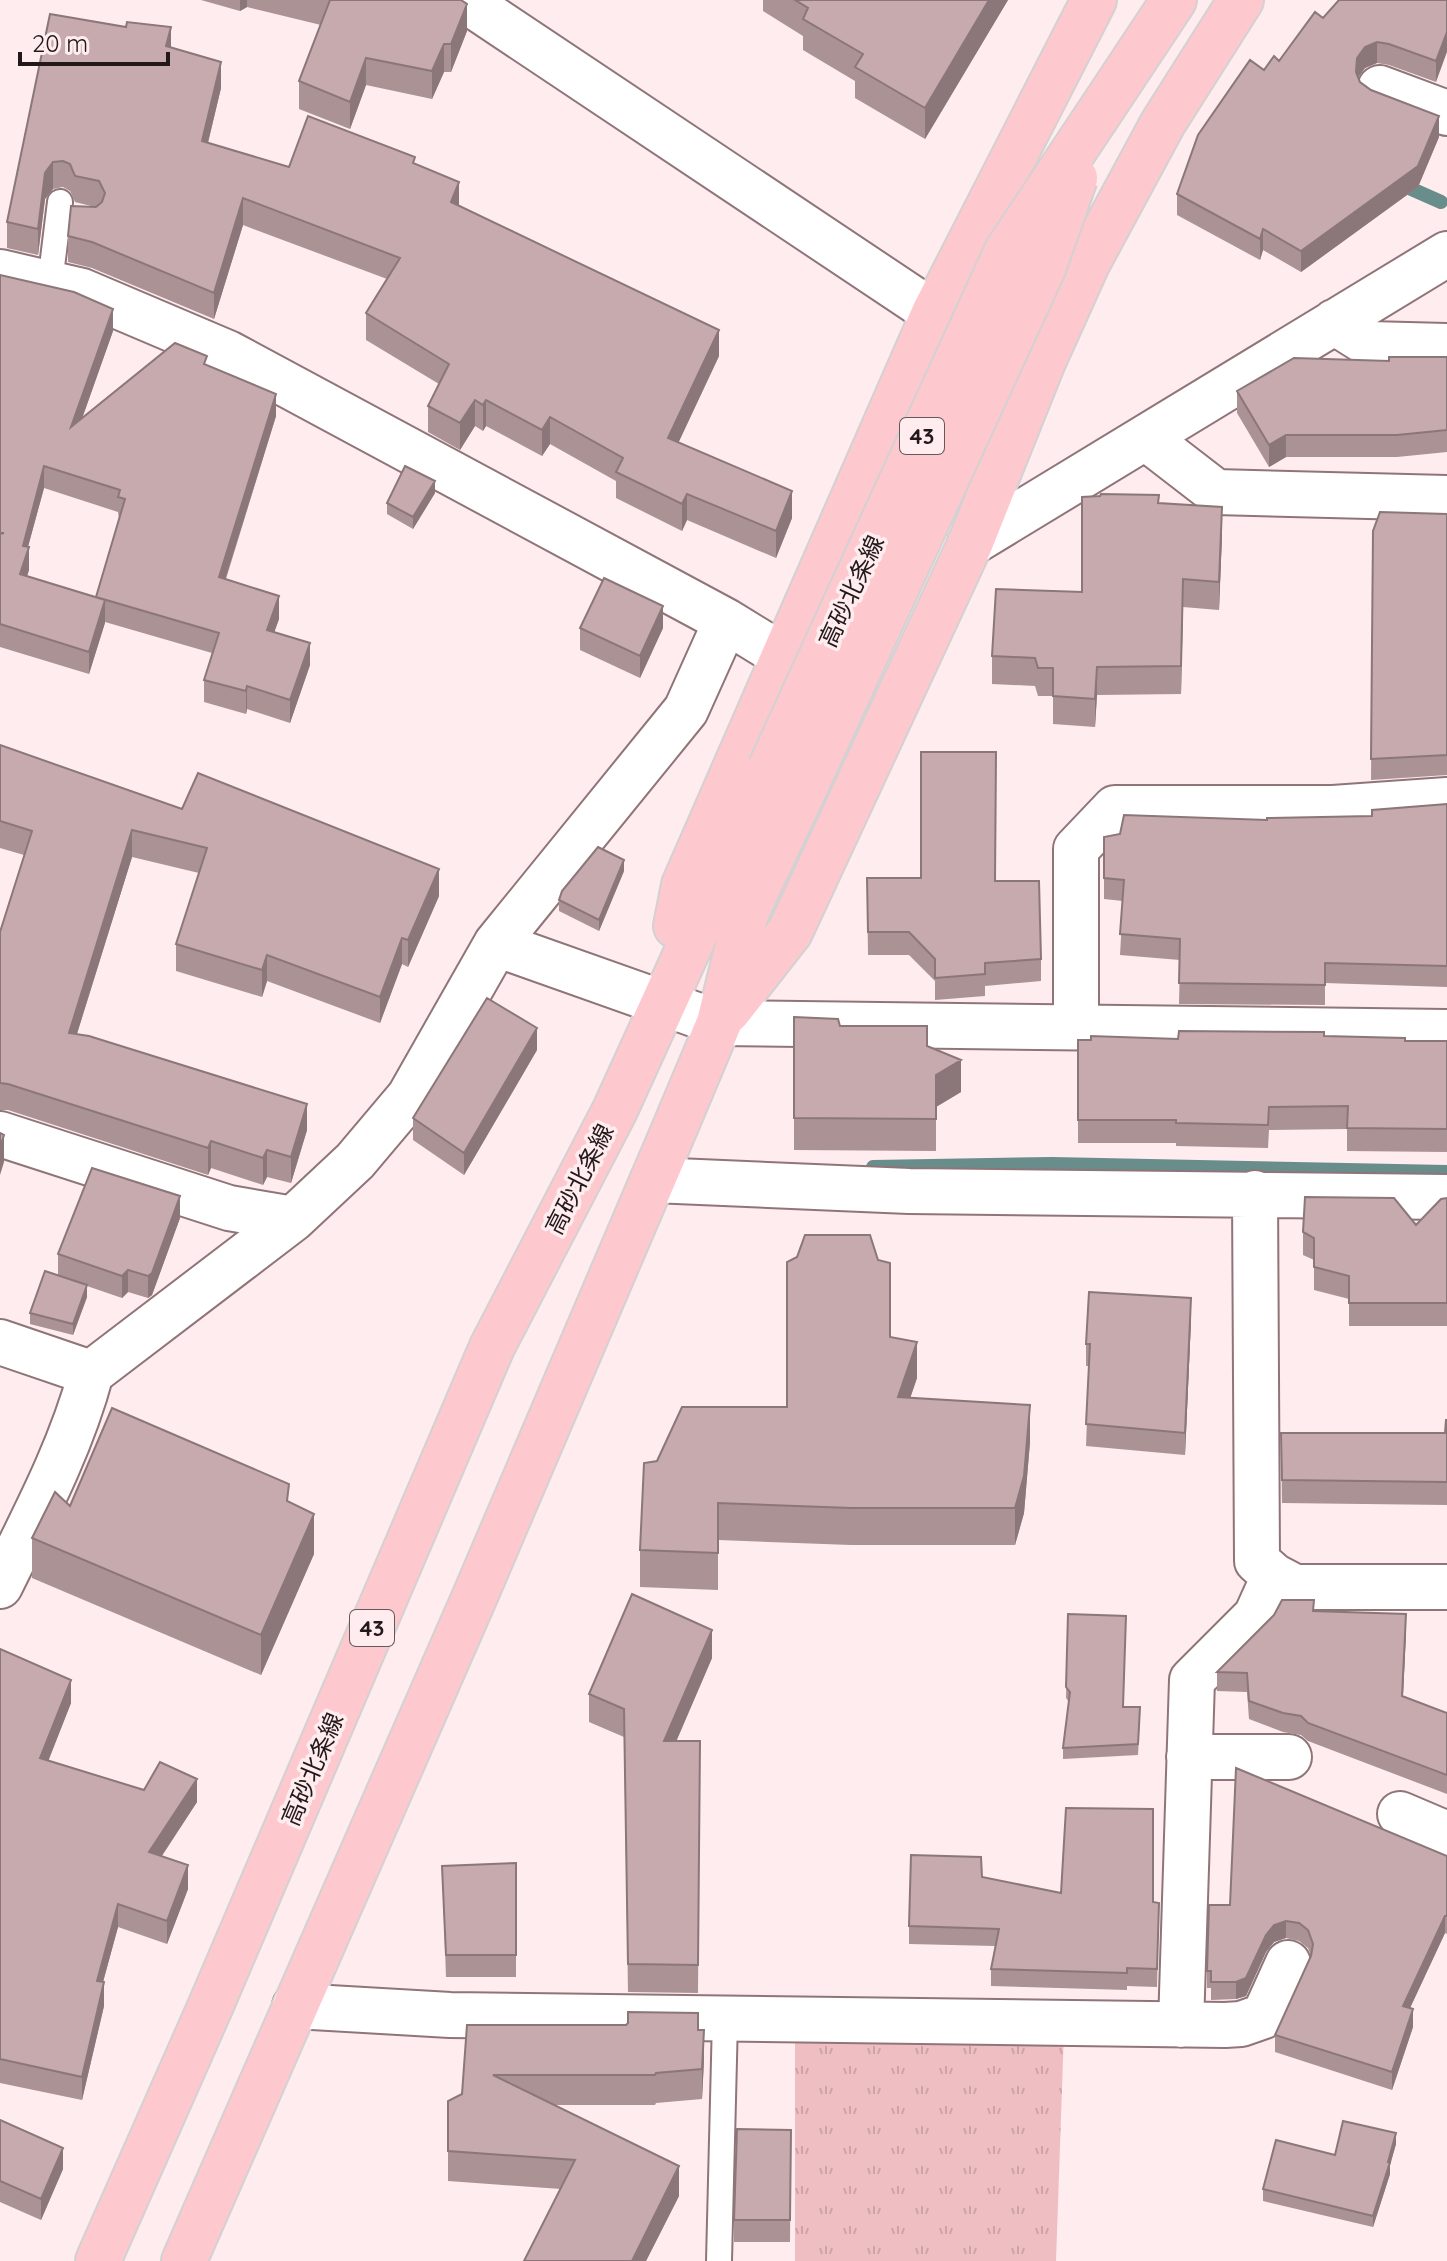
<svg xmlns="http://www.w3.org/2000/svg" width="1447" height="2261" font-family="Quicksand,'Noto Sans JP',sans-serif">
	<style>
		.grass { fill: url(#grass-tufts) }
		.lines { fill: none; stroke-linecap: round; stroke-linejoin: round }
		.stream { stroke: #688d8b; stroke-width: 14 }
		.service-casing { stroke: #8f7578; stroke-width: 28 }
		.minor-casing { stroke: #8f7578; stroke-width: 48 }
		.primary-casing { stroke: #d3d1d1; stroke-width: 48 }
		.service { stroke: #fff; stroke-width: 24 }
		.minor { stroke: #fff; stroke-width: 44 }
		.primary { stroke: #fec8cf; stroke-width: 44 }
		.primary-bridge-casing { stroke: #d3d1d1; stroke-width: 48; stroke-linecap: butt }
		.primary-bridge { stroke: #fec8cf; stroke-width: 44 }
		.wall { fill: #aa9295; fill-rule: evenodd }
		.shaded-wall { fill: #8b7779 }
		.building { fill: #c6aaad; stroke: #8b7779; stroke-width: 2 }
		.labels { text-anchor: middle; dominant-baseline: central; stroke-width: 7; stroke-linejoin: round; paint-order: stroke }
		.shield { fill: #feecee; stroke: #65585a; stroke-width: 2 }
		.shield-label { font-size: 22px; font-weight: bold; fill: #23191a }
		.street-label { font-size: 24px; fill: #23191a; stroke: #feecee }
	</style>
	<defs>
		<pattern id="grass-tufts" width="24" height="20" patternUnits="userSpaceOnUse" patternTransform="scale(2)"><rect width="24" height="20" fill="#efbec3"/><path d="M3 7l-1-3M5 7V3M7 7l1-3M15 17l-1-3M17 17v-4M19 17l1-3" fill="none" stroke="#cda3a7"/></pattern>
	</defs>
	<rect width="100%" height="100%" fill="#feecee"/>
	<path class="grass" d="M795,2028L1064,2031L1056,2261H795Z"/>
	<g class="lines">
		<path class="stream" d="M1398,183L1441,202
			M873,1167L1052,1164L1447,1172"/>
		<defs>
			<path id="service" d="M50,283L60,202
				M719,2261L725,2019"/>
			<path id="minor" d="M465,0L934,313L967,329
				M1380,88L1447,113
				M0,272L82,291L228,353L726,621L783,656
				M1334,322L1369,344L1447,346
				M1146,438L1216,492L1447,498
				M970,544L1447,254
				M496,944L719,1023L1447,1032
				M1076,1027V849L1115,808H1333L1447,800
				M0,1134L229,1208L293,1219
				M653,1180L909,1191L1447,1197
				M1255,1193L1257,1561L1274,1576L1295,1587H1447
				M0,1342L91,1373
				M0,1586C34,1517 71,1448 91,1373L293,1219L355,1161L409,1097L496,944L686,710L726,621
				M1189,1757H1289
				M1400,1814L1447,1834
				M295,2006L450,2015L1225,2025L1241,2024L1264,2016L1288,1963
				M1181,2025L1192,1680L1256,1616L1274,1576"/>
			<path id="primary" d="M1097,116L1174,0
				M676,926L684,885L934,313L1094,0
				M728,1011L790,932L970,544L1042,364L1088,262L1163,123L1241,0
				M98,2261L211,2005L492,1347L615,1110L770,769
				M184,2261L475,1596L671,1137L719,1023L746,913L806,785"/>
		</defs>
		<use href="#service" class="service-casing"/>
		<use href="#minor" class="minor-casing"/>
		<use href="#primary" class="primary-casing"/>
		<use href="#service" class="service"/>
		<use href="#minor" class="minor"/>
		<use href="#primary" class="primary"/>
		<defs>
			<path id="primary-bridge" d="M770,769L1007,251L1097,116
				M806,785L1044,266L1075,178"/>
		</defs>
		<use href="#primary-bridge" class="primary-bridge-casing"/>
		<use href="#primary-bridge" class="primary-bridge"/>
	</g>
	<path class="wall" d="M201,0H461L467,31L451,72H444L432,99L366,85L350,129L299,109V81L321,25L247,7L240,11Z
		M763,0H1008L925,139L855,98V81L803,50V36L763,11Z
		M1447,0L1436,82L1389,65L1377,63L1365,68L1358,77L1360,82L1439,137L1418,187L1301,272L1263,250L1260,260L1177,215V194L1264,70L1279,61L1323,18Z
		M126,27L171,48L221,88L208,143L289,167L415,164L459,205L719,356L678,443L792,518L776,558L687,520L682,531L616,498V481L550,444L542,456L486,426L483,431L475,426L460,450L428,432V406L439,384L366,340V313L387,279L243,225L214,319L92,268L68,262V236L95,207L75,202L70,191L63,187L53,189L45,199L38,255L7,248V222Z
		M0,275L113,331L82,418L207,365L276,416L226,579L279,619L274,632L310,665L290,723L247,709L246,714L204,702V680L212,653L105,622L89,674L0,647ZM44,488L118,512L119,519L96,598L27,576L29,570L28,547Z
		M1447,357V452L1397,457H1286L1269,467L1237,413V391L1389,361Z
		M435,493L413,529L387,514V503Z
		M1158,503L1222,535L1219,610L1183,607L1181,694L1097,695L1095,727L1053,724V696H1038L1035,686L992,684V656L1082,592Z
		M1447,514V775L1371,780L1373,531Z
		M580,628H663L640,678L580,650Z
		M0,745L182,809L439,896L408,967L402,964L380,1023L267,981L262,997L176,971V944L199,873L132,857L77,1034L307,1130L291,1183L267,1177L263,1185L211,1168L208,1175L8,1110H0V932L24,855L0,848Z
		M1447,804V987L1325,983V1005L1179,1004L1180,960L1120,955L1123,901L1104,899V837L1267,820L1372,816Z
		M624,871L599,931L559,911V900Z
		M867,878L995,881L1041,959V981L985,986V996L935,1000V981L909,955H868Z
		M794,1017L840,1026L927,1046L961,1092L936,1107V1151L794,1150Z
		M1324,1036L1405,1041H1447V1152L1347,1151V1129L1269,1130L1268,1148L1176,1146V1143H1078V1040Z
		M537,1050L464,1175L413,1140V1118Z
		M1447,1198V1326H1349V1299L1314,1290V1260L1303,1255V1232L1416,1225Z
		M180,1218L152,1295L148,1298L128,1292L122,1298L87,1286V1297L73,1335L30,1324V1313L58,1275V1254Z
		M1191,1320L1185,1455L1086,1446L1089,1366H1086V1344Z
		M890,1337L917,1378L910,1398L1030,1442L1024,1513L1015,1545H851L718,1540V1590L640,1587V1550L657,1461L787,1407Z
		M1447,1420V1505L1282,1503L1281,1433H1445Z
		M289,1502L314,1554L261,1675L32,1578V1538L70,1506Z
		M1313,1611L1406,1632L1403,1696L1447,1713V1794L1308,1741L1301,1735L1283,1732L1249,1719L1247,1692L1217,1691V1672Z
		M1068,1614L1124,1707L1140,1718L1138,1755L1063,1759V1748L1069,1702L1066,1698Z
		M0,1649L71,1703L48,1761L144,1790L197,1802L162,1856L188,1889L167,1944L118,1927L103,1982L104,2006L82,2100L0,2083Z
		M712,1658L676,1741H700L698,1993L628,1992L624,1737L589,1722V1694Z
		M1447,1856V1934L1445,1933L1410,2008L1413,2027L1392,2090L1275,2052V2035L1311,1956L1308,1948L1299,1941L1286,1938L1274,1942L1266,1952L1246,1996L1236,1999L1211,2000V1988H1207V1971L1230,1905Z
		M516,1863V1977H446L442,1866Z
		M982,1877L1061,1893L1159,1903L1157,1987L1127,1986V1990L991,1986V1969L995,1946L909,1944V1926Z
		M467,2025L704,2060L702,2099L656,2103L655,2105H554L679,2196L646,2261H524L561,2189L448,2181V2101L462,2094Z
		M0,2120L63,2169L41,2220L0,2202Z
		M791,2130L790,2242H734V2220Z
		M1396,2144L1390,2165V2174L1373,2227L1263,2201V2189L1335,2155Z"/>
	<path class="shaded-wall" d="M240,0H247V7L240,11Z
		M989,0H1008L925,139V108Z
		M467,4V31L451,72V44Z
		M171,27V54L166,46Z
		M1447,32V52L1436,82V61Z
		M1377,42V63L1365,68L1357,79L1356,72L1357,58L1365,47Z
		M444,44V72L432,99V71Z
		M366,58V85L350,129V102Z
		M221,62V88L202,167V141Z
		M1439,116V137L1418,187L1301,272V251Z
		M53,162V189L45,199L38,255V229L45,173Z
		M459,182V208L451,202Z
		M243,198V225L214,319V293Z
		M1263,229V250L1260,260V239Z
		M113,309V331L71,450V427Z
		M719,330V356L668,465V438Z
		M276,394V416L219,599V577Z
		M475,400V426L460,450V423Z
		M486,400V426L483,431V405Z
		M550,417V444L542,456V430Z
		M1286,435V457L1269,467V445Z
		M44,466V488L24,561L29,547V570L20,597L23,546Z
		M435,481V493L413,529V517Z
		M792,491V518L776,558V531Z
		M687,494V520L682,531V504Z
		M1222,507V535L1219,610V582Z
		M1183,579V607L1181,694V666Z
		M279,596V619L267,653V630Z
		M105,600V623L89,674V652Z
		M663,606V628L640,678V656Z
		M310,643V665L290,723V700Z
		M1097,667V695L1095,727V699Z
		M247,686V709L246,714V691Z
		M132,830V857L69,1059V1033Z
		M624,860V871L599,931V920Z
		M439,869V896L408,967V940Z
		M402,938V964L380,1023V997Z
		M267,955V981L262,997V970Z
		M537,1028V1050L464,1175V1153Z
		M961,1060V1092L936,1107V1075Z
		M307,1104V1130L291,1183V1157Z
		M4,1135V1162L0,1175V1148Z
		M211,1141V1168L208,1175V1148Z
		M267,1150V1177L263,1185V1158Z
		M180,1196V1218L152,1295L148,1298V1276Z
		M128,1270V1292L122,1298V1276Z
		M87,1285V1297L73,1335V1324Z
		M1191,1298V1320L1185,1455V1433Z
		M917,1342V1378L898,1434V1397Z
		M1030,1405V1442L1024,1513L1015,1545V1508Z
		M314,1514V1554L261,1675V1635Z
		M1406,1614V1632L1402,1714V1696Z
		M712,1630V1658L664,1770V1741Z
		M71,1680V1703L40,1782V1758Z
		M197,1779V1802L149,1875V1852Z
		M188,1865V1889L167,1944V1921Z
		M118,1904V1927L97,2004V1981Z
		M1445,1916V1933L1403,2023V2006Z
		M1286,1921V1938L1274,1942L1266,1952L1246,1996L1236,1999V1982L1266,1935L1274,1925Z
		M104,1982V2006L82,2100V2077Z
		M1413,2009V2027L1392,2090V2072Z
		M704,2030V2060L702,2099V2069Z
		M1396,2133V2144L1390,2165V2174L1373,2227V2216Z
		M63,2148V2169L41,2220V2199Z
		M679,2166V2196L646,2261H632Z"/>
	<path class="building" d="M330,0H461L467,4L451,44H444L432,71L366,58L350,102L299,81Z
		M795,0H989L925,108L855,67L863,54L803,19L808,8Z
		M1339,0H1447V32L1436,61L1389,44L1377,42L1365,47L1357,58L1356,72L1360,82L1371,90L1439,116L1418,166L1301,251L1263,229L1260,239L1177,194L1198,135L1250,60L1264,70L1274,56L1279,61L1315,12L1323,18Z
		M50,14L126,27L127,22L171,27L166,46L221,62L202,141L289,167L308,116L415,157L413,163L459,182L451,202L719,330L668,438L792,491L776,531L687,494L682,504L616,472L623,458L550,417L542,430L486,400L483,405L475,400L460,423L428,406L449,364L366,313L400,258L243,198L214,293L92,242L68,236L71,206L96,207L102,202L105,193L99,181L75,176L70,164L63,161L53,162L45,173L38,229L7,222Z
		M0,275L74,292L113,309L71,427L175,343L207,356L204,364L276,394L219,577L279,596L267,630L310,643L290,700L247,686L246,691L204,680L219,633L96,597L125,499L118,497L120,490L44,466L23,546L29,547L20,574L105,600L89,652L0,624V534L4,533H0Z
		M1389,357H1447V430L1397,435H1286L1269,445L1237,391L1294,358L1389,361Z
		M405,466L435,481L413,517L387,503Z
		M1101,494L1159,495L1158,503L1222,507L1219,582L1183,579L1181,666L1097,667L1095,699L1053,696V668H1038L1035,658L992,656L996,589L1082,592V497L1100,496Z
		M1380,512L1447,514V755L1371,759L1373,531Z
		M604,578L663,606L640,656L580,628Z
		M0,745L182,809L198,773L439,869L408,940L402,938L380,997L267,955L262,970L176,944L207,848L132,830L69,1033L89,1036L307,1104L291,1157L267,1150L263,1158L211,1141L208,1148L8,1084L0,1083V932L32,831L0,821Z
		M921,752H996L995,881H1039L1041,959L985,963V974L935,978V959L909,932H868L867,878H921Z
		M1447,804V966L1325,963V985L1179,983L1180,939L1120,934L1124,880L1104,878V837L1120,834L1124,815L1267,820V818L1372,816V810Z
		M598,847L624,860L599,920L559,900L562,891Z
		M487,998L537,1028L464,1153L413,1118Z
		M794,1017L838,1019L840,1026H927V1046L961,1060L936,1075V1119L794,1118Z
		M1179,1031L1324,1032V1036L1405,1038V1041H1447V1129L1347,1128L1348,1106L1269,1107L1268,1125L1176,1123V1120H1078V1040H1091V1036L1178,1039Z
		M0,1133L4,1135L0,1148Z
		M92,1168L180,1196L152,1273L148,1276L128,1270L122,1276L58,1254Z
		M1305,1197L1394,1198L1416,1225L1441,1199L1447,1198V1303H1349V1276L1314,1267V1238L1303,1232Z
		M805,1235H870L878,1260L890,1263V1337L917,1342L898,1397L1030,1405L1024,1476L1015,1508H851L718,1503V1553L640,1550L644,1463L657,1461L682,1407H787V1262L797,1257Z
		M45,1271L87,1285L73,1324L30,1313Z
		M1089,1292L1191,1298L1185,1433L1086,1424L1090,1344H1086Z
		M112,1408L289,1484L287,1501L314,1514L261,1635L32,1538L55,1492L70,1506Z
		M1446,1420H1447V1482L1282,1480L1281,1433H1445Z
		M632,1594L712,1630L664,1741H700L698,1965L628,1964L624,1709L589,1694Z
		M1282,1600H1314L1313,1611L1406,1614L1402,1696L1447,1713V1775L1308,1723L1301,1716L1283,1713L1249,1701L1247,1673L1217,1672L1274,1615Z
		M1068,1614L1126,1616L1123,1707H1140L1138,1744L1063,1748L1070,1692L1066,1687Z
		M0,1649L71,1680L40,1758L144,1790L160,1762L197,1779L149,1852L188,1865L167,1921L118,1904L97,1981L104,1982L82,2077L0,2059Z
		M1236,1768L1447,1856V1916H1445L1403,2006L1413,2009L1392,2072L1275,2035L1311,1956L1313,1944L1308,1930L1299,1923L1286,1921L1274,1925L1266,1935L1246,1978L1236,1982H1211V1971H1207L1209,1905H1230Z
		M1066,1808L1153,1809V1902L1159,1903L1157,1969L1127,1968V1973L991,1969L999,1929L909,1926L911,1855L981,1857L982,1877L1061,1893Z
		M516,1863V1955H446L442,1866Z
		M628,2012L698,2013V2030H704L702,2069L656,2073L655,2075H493L679,2166L632,2261H524L575,2160L448,2151V2101L462,2094L467,2025H626L628,2023Z
		M0,2120L63,2148L41,2199L0,2181Z
		M1343,2121L1396,2133L1388,2162H1390L1373,2216L1263,2189L1276,2140L1335,2155Z
		M737,2129L791,2130L790,2220H734Z"/>
	<g class="labels">
		<g class="shield">
			<rect x="900" y="418" width="44" height="36" rx="6"/>
			<rect x="350" y="1610" width="44" height="36" rx="6"/>
		</g>
		<g class="shield-label">
			<text x="922" y="436">43</text>
			<text x="372" y="1628">43</text>
		</g>
		<g class="street-label">
			<text transform="translate(851 591) rotate(-65)">高砂北条線</text>
			<text transform="translate(579 1179) rotate(-63)">高砂北条線</text>
			<text transform="translate(312 1769) rotate(-67)">高砂北条線</text>
		</g>
	</g>
	<path d="M20 52v12h148v-12" fill="none" stroke="#23191a" stroke-width="4"/>
	<text x="32" y="52" font-size="24" fill="#23191a" stroke="#feecee" stroke-width="6" paint-order="stroke">20 m</text>
</svg>
